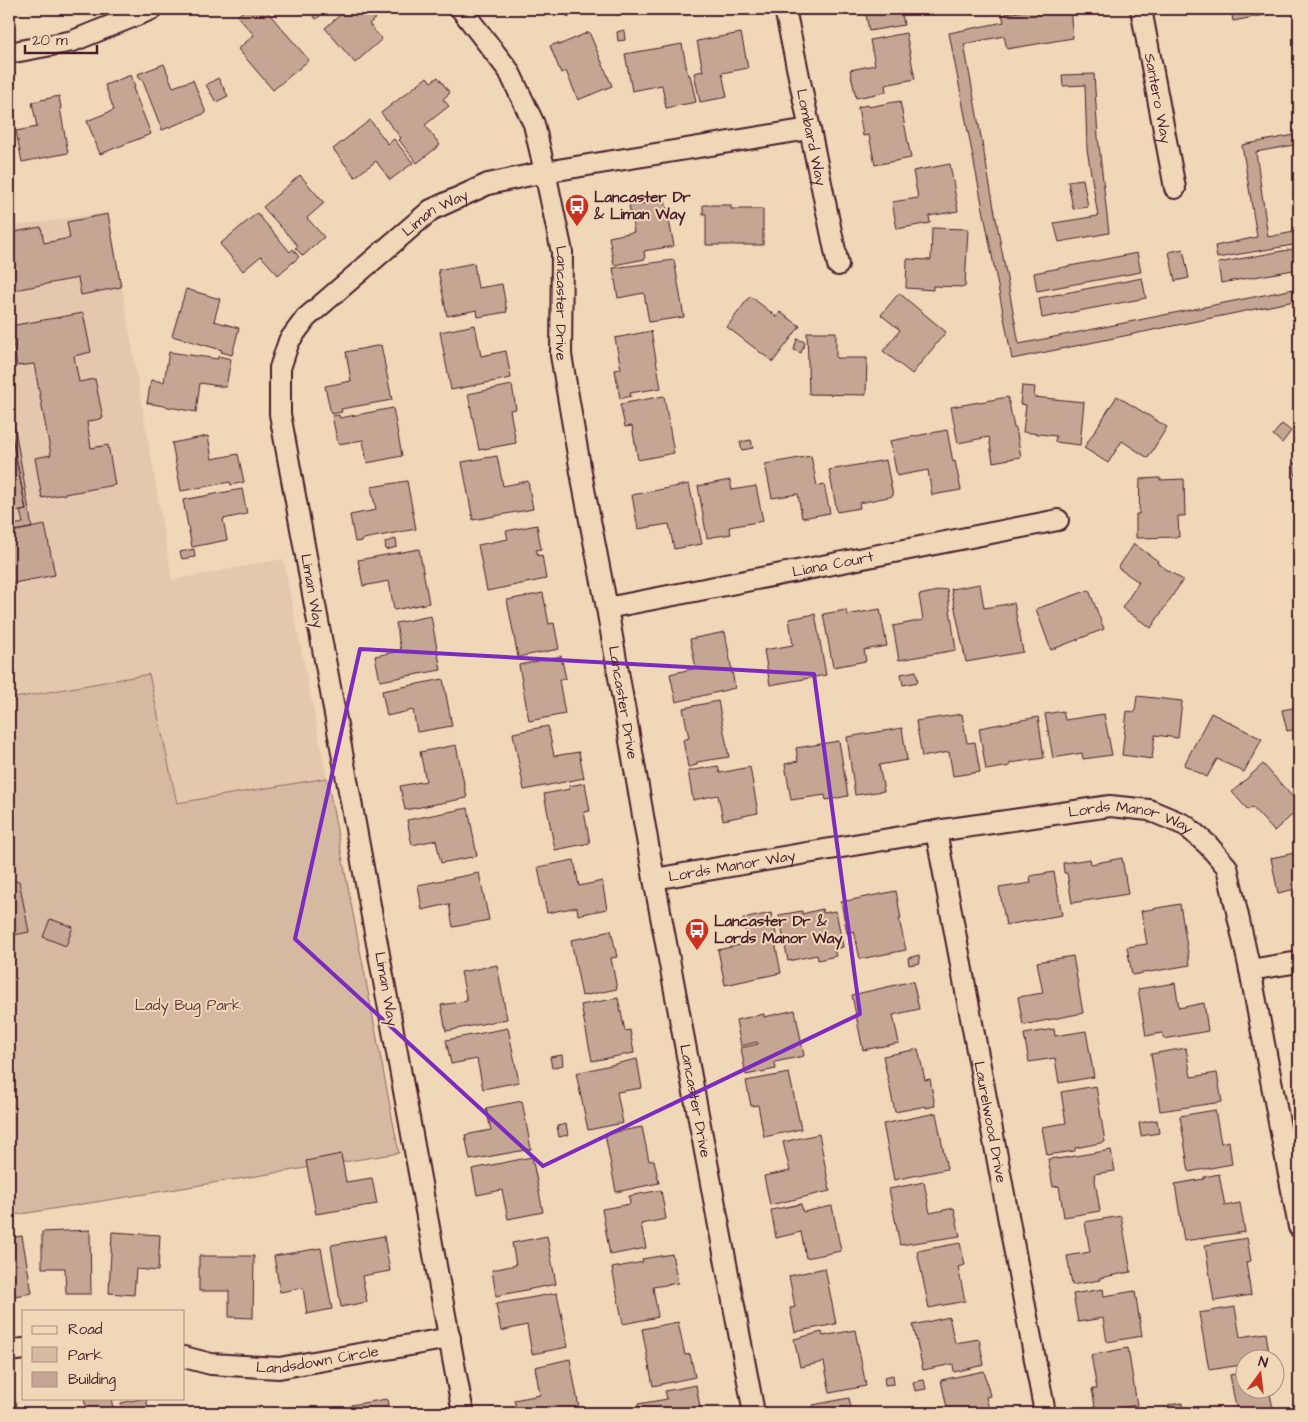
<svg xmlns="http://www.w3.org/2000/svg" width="1308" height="1422" font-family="'Architects Daughter',sans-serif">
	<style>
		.built { fill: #e3c8ad }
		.green { fill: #d5b9a0; stroke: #906c66 }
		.building { fill: #c4a693; stroke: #4a1f2b }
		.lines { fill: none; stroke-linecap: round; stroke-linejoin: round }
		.minor-casing { stroke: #4a1f2b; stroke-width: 24 }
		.minor { stroke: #f0d7b8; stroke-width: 20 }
		.marked { fill: none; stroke: #7b2cbf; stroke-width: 4; stroke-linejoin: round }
		.labels { text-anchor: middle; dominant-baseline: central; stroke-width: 4; stroke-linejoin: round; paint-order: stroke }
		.street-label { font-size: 15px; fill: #4a1f2b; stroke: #f0d7b8 }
		.poi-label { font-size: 15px; font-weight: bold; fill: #4a1f2b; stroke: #f0d7b8; text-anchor: start }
		.park-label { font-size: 15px; fill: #5f363d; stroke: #f0d7b8 }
	</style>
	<rect width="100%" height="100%" fill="#f0d7b8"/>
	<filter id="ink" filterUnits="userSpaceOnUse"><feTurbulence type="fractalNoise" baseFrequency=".02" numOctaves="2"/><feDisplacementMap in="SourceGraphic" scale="10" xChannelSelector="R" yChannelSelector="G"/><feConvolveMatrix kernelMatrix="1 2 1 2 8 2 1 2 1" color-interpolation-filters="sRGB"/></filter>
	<g filter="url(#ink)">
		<path class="built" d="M109,212L172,580L283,559L327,778L177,803L149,674L9,699V227Z"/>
		<path class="green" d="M149,674L177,803L327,778L399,1153L9,1216V699Z"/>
		<path class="building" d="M246,9H265L309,60L273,90L238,49L254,35L237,16Z
			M307,9H329L316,19Z
			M347,9H386L369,24L382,39L355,63L325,28Z
			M527,9H538L531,14Z
			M560,9H578L568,17Z
			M865,9H901L904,25L869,31Z
			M1004,9H1024V10L1005,13Z
			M1037,9H1070L1073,38L1007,49L1004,36L964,44L1019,344L1299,288V300L1012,359L949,33L1004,22L1002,15Z
			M1231,9H1297L1233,21Z
			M624,30L625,40L618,41L617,32Z
			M589,32L612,86L578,100L566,71L561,73L550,46L558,43L559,45Z
			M741,33L748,68L722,73L727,97L700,102L694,73L703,71L697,41Z
			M906,33L915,79L885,85L886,92L856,98L850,70L875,65L870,40Z
			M682,44L688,76L690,75L696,102L666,108L662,85L632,91L625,54Z
			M164,64L173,87L193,80L206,113L162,130L142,79L140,80L138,74Z
			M1094,74L1098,137L1109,233L1059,242L1054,223L1098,216L1087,149L1085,85L1063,86L1062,75Z
			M131,75L135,87L133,88L151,134L100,154L87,121L114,110L105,85Z
			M427,77L431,82L438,77L450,93L443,99L449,106L425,125L440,145L417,163L399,140L401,138L381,113Z
			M218,78L228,96L216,102L206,85Z
			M59,96L61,108H60L68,153L22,162L16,131L37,127L32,102Z
			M900,101L911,158L875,165L869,135L863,136L858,107L868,105V107Z
			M370,120L388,144L394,139L413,163L390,180L376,161L355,177L333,149Z
			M1299,134V144L1256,152L1268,237L1299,231V244L1217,258L1215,246L1257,237L1242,145Z
			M950,164L958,211L929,216L930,223L897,229L892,202L918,198L913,171Z
			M300,175L324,203L307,218L324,237L303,256L295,248L298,246L263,207Z
			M1083,179L1088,207L1073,209L1068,181Z
			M665,200L674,246L644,251L645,259L614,265L609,237L634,232L629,206Z
			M703,205H731V209H763V245H706V214H703Z
			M257,213L290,252L293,249L299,257L278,275L261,256L243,271L220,244Z
			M108,214L121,287L81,295L78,278L9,291V233L41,227L44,243L70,238L67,222Z
			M932,228L968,229L965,287L933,286V290L906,288L907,259L931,260Z
			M1299,248V269L1221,283L1218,263Z
			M1183,249L1189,278L1175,281L1169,252Z
			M1137,253L1141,272L1037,291L1034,273Z
			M674,260L684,317L649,322L644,293L618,298L613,268Z
			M474,263L478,288L502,284L507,312L478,317L477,310L447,316L438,270Z
			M1142,278L1146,298L1042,318L1039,298Z
			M186,289L220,299L214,321L239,328L232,355L221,352L222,350L172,336Z
			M899,293L946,332L912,374L883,351L900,330L881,315Z
			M750,296L777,317L780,312L800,326L773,362L727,327Z
			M83,313L91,352L74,356L79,382L95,379L103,418L87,422L91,448L108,445L115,485L42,498L35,458L51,455L34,364L17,366L10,326Z
			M475,325L481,356L506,351L511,378L451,390L440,332Z
			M651,331L661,388L630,393L631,396L620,399L615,370L621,369L615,338Z
			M807,332H836V358H867L866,395L809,394Z
			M797,339L805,342L801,353L794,350Z
			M381,345L392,400L341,409L342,412L331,414L325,386L351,381L346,352Z
			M169,352L218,359V356L231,359L226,387L200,383L196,412L147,403L151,380L164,382Z
			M512,385L516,409L510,410L516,443L479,450L468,394Z
			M1022,386L1035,387L1034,397L1084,402L1080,445L1055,442L1056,436L1023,432L1026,405L1020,404Z
			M9,394L32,528L9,532V526L23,523L20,511L26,510L12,437L9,438Z
			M664,396L674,453L638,460L632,426L625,427L620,404Z
			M1117,396L1167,427L1148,458L1122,441L1108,463L1084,448Z
			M1008,397L1014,428H1016L1021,457L993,462L989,437L958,443L951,407Z
			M393,408L402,456L367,463L363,440L338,444L332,416L339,415L340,418Z
			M1282,424L1291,431L1282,443L1273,435Z
			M947,430L953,462L955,461L961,490L932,495L928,470L897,476L890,441Z
			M208,436L212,459L238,454L244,482L231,485L230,482L181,491L172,443Z
			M12,437L26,510L9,513V438Z
			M751,440L753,448L742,450L740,442Z
			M497,456L503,486L528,481L533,509L473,520L462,462Z
			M811,456L817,486L824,484L830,513L802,518L798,494L772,498L765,464Z
			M886,460L893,496L859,503L860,508L837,512L829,470Z
			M1299,462V493L1293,464Z
			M1160,478V480L1184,479L1185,516H1178L1179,537L1136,538V514H1139L1140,479Z
			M730,480L732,490L756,486L763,521L729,527L731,534L707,538L698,486Z
			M407,481L416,529L363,539V541L355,542L350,515L376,510L371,487Z
			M689,484L702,544L674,549L669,524L638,529L632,495Z
			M242,489L247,514L223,519L227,540L192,547L183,500Z
			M45,525L55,575L9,584V532Z
			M537,525L541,549L536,550L538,556L542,555L546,579L487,591L478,545L508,539L506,531Z
			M396,539L397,547L386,550L385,542Z
			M1134,544L1158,561L1157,563L1183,580L1151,628L1122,608L1139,582L1118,568Z
			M194,549L195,557L182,559L180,552Z
			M419,549L429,603L394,610L389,581L363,586L358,560Z
			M980,584L984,608L1014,603L1023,652L966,662L951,589Z
			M947,589L956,650L899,660L893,626L923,620L919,595Z
			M1089,590L1104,629L1051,650L1036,609Z
			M543,593L549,624L554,623L559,649L518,657L507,600Z
			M880,609L887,646L864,650L866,661L833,667L823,614L846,610L847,615Z
			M815,614L826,675L770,685L764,650L793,645L789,619Z
			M431,616L441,670L380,681L375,656L401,651L396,623Z
			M725,632L735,688L676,702L670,674L696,668L690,639Z
			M561,656L566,679L559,680L565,714L529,721L519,665Z
			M916,671L918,682L903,685L901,674Z
			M443,679L452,726L417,732L413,710L387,716L382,691Z
			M1137,696L1182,701L1178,738L1155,735L1152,759L1122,755L1127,711L1135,712Z
			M718,701L729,757L697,762V765L688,767L683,740L689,738L683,708Z
			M1293,708L1297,729L1287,731L1282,710Z
			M1063,711L1065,720L1104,714L1112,755L1083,759L1082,753L1053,758L1045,714Z
			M1211,713L1262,739L1244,772L1217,759L1207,777L1184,765Z
			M962,714L967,743L975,742L980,772L953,776L949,752L922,757L916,721Z
			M1038,717L1044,758L1010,763V766L986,770L979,728Z
			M548,726L554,756L579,752L584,778L524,790L513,733Z
			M902,728L907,760L879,765L884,791L855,795L847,737Z
			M839,741L848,796L826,800L825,795L791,800L785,764L798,761L796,748Z
			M456,745L467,798L405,810L400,786L426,781L420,752Z
			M1263,764L1299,804V809L1274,831L1252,807L1248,810L1232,792Z
			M718,766L720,773L750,767L758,813L723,820L718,795L693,800L688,771Z
			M585,783L590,811L584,812L590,843L555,850L544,794L570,789L569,786Z
			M468,808L477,856L441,863L436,840L412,845L407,820Z
			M1299,852V888L1278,893L1271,858Z
			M1122,858L1128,894L1072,903L1067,873H1064L1063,863L1090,859L1091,864Z
			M574,860L579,886L602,881L607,909L578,915L577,907L547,913L538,867Z
			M1054,872L1062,915L1006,925L999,888L1031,883L1030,876Z
			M479,873L489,920L453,927L449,904L422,910L418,885Z
			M19,881L29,932L9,936V883Z
			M896,891L901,919H899L906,950L860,959L854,931L847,933L841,902Z
			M1180,904L1190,965L1132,975L1127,947L1147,944L1141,911Z
			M822,909L823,913L836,911L843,947L834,949L836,956L818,960L817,955L788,961L779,915L802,911V914Z
			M771,913L778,942H775L781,973L725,985L718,950L748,943L743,919Z
			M50,919L73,927L66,946L43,937Z
			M611,930L617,957L611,958L617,989L582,996L571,940L602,934V932Z
			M919,955L920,963L909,965L908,958Z
			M1073,956L1083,1013L1023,1025L1018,997L1043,993L1037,962Z
			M497,965L507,1019L446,1031L441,1005L467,1001L461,972Z
			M913,981L919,1009L893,1015L899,1043L863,1050L852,995Z
			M1175,983L1179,1008L1204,1003L1208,1031L1164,1039L1162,1033L1146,1036L1138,989Z
			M618,998L625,1031L630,1030L634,1053L592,1061L581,1005Z
			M795,1010L804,1056L775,1062L776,1069L746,1075L741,1048L758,1044L757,1042L741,1046L736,1020L764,1014V1017Z
			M508,1028L519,1082L483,1089L477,1059L451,1064L446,1040Z
			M1054,1029L1055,1036L1086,1031L1094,1077L1059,1083L1055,1058L1029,1062L1024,1034Z
			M1186,1048L1191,1077L1217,1073L1222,1102L1160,1111L1151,1054Z
			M918,1049L925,1080L930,1079L935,1106L926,1108V1106L895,1112L883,1056Z
			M562,1055L563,1065L552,1068L550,1057Z
			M637,1059L642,1088L617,1092L623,1123L588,1130L576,1073Z
			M789,1073L801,1129L764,1137L758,1105L751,1106L746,1081Z
			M1096,1086L1105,1142L1075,1148V1151L1047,1155L1042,1127L1066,1123L1061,1092Z
			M522,1101L531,1149L470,1160L465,1135L491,1130L486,1108Z
			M1215,1110L1221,1143L1229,1141L1232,1164L1189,1172L1180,1116Z
			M936,1113L947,1169L894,1180L883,1124Z
			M1157,1120L1159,1133L1141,1136L1139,1123Z
			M566,1124L568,1135L559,1137L557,1126Z
			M642,1127L649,1161L654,1160L659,1183L616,1192L605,1134Z
			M819,1134L830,1191L770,1205L764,1176L790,1171L783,1142Z
			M1111,1150L1115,1171L1094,1174L1100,1211L1064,1217L1059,1186L1053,1187L1048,1159L1057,1158V1159Z
			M341,1154L346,1182L372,1178L377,1204L316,1214L306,1161Z
			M532,1157L543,1212L508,1219L502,1190L477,1195L472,1169Z
			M1219,1174L1225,1206L1240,1203L1245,1232L1184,1241L1175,1184L1204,1179V1177Z
			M924,1182L930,1213L954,1208L960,1236L900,1245L889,1189Z
			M661,1190L666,1219L641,1224L646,1248L610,1255L602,1209L630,1204L629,1196Z
			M801,1204L803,1212L832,1206L841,1251L806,1258L801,1232L776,1238L771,1210Z
			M1121,1216L1131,1272L1099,1278L1100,1280L1072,1285L1067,1256L1090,1252L1085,1222Z
			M90,1230L91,1294H66L65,1268H42V1232Z
			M112,1232L160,1235L158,1271L136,1269L134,1295L109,1293Z
			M22,1236L32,1293L9,1297V1238Z
			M384,1236L390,1271L362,1276L367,1302L341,1307L331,1245Z
			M547,1236L556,1284L496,1296L492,1270L516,1265L512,1243Z
			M1247,1238L1251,1261L1246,1262L1251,1295L1214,1301L1205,1245Z
			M960,1243L965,1265L958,1267L965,1301L929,1308L917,1251Z
			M321,1248L332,1309L307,1314L303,1288L280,1292L274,1256Z
			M672,1254L678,1283L653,1287L658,1317L623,1324L612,1268L643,1262L642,1259Z
			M199,1256H254L253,1318L229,1317V1291H199Z
			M825,1268L836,1324L795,1332L790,1308L795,1307L789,1276Z
			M1103,1289L1104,1296L1135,1291L1142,1336L1107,1342L1103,1318L1078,1322L1073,1294Z
			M557,1293L568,1347L532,1354L527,1325L501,1331L496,1304Z
			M1235,1307L1240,1337L1266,1333L1270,1360H1246V1366H1241V1365L1209,1370L1199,1313Z
			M949,1317L955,1343L979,1339L984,1365L954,1372L953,1364L923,1370L913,1325Z
			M678,1322L685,1355L690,1354L695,1377L653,1386L642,1329Z
			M855,1330L866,1386L830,1393L824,1362L800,1367L794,1339L822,1332L823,1336Z
			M1128,1348L1137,1405L1096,1412L1092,1389H1097L1091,1355Z
			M570,1359L580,1413H517L514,1400L540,1395L535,1367Z
			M984,1371L990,1396L986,1397L990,1413H948L941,1380Z
			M1246,1372V1390H1274L1275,1393L1270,1394L1274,1413H1237L1230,1375Z
			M893,1375L894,1384L885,1385L884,1377Z
			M924,1380L926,1389L915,1391L913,1382Z
			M696,1385L701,1412L639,1413L638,1404L667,1399L665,1391Z
			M90,1398H111L114,1413H87L84,1399Z
			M146,1398L149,1413H123L121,1403Z
			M849,1398L852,1413H814L813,1405Z
			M387,1399L389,1413H353L351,1405Z
			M16,1402L18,1413H9V1403Z
			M1182,1403L1183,1413H1170L1169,1405Z"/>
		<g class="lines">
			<defs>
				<g id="minor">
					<path id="s1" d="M461,9L509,71L534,124L545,172L562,252L561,355L583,484L607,608L654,879L754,1413"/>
					<path id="s2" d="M785,9L838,265"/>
					<path id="s3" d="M1141,9L1175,188"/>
					<path d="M9,53L73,41L152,9"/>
					<path id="s4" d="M607,608L1058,520"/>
					<path id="s5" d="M936,831L1045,1413"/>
					<path id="s6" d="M654,879L936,831L1110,806L1149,810L1185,825L1208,845L1227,867L1250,970L1299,1227"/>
					<path d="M1250,970L1299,962"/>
					<path d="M9,1351L24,1349"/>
					<path id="s7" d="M184,1357L211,1364L279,1368L450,1338"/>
					<path id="s8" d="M463,1413L280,414V368L289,341L306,318L431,210L488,184L545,172L809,129"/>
				</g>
			</defs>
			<use href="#minor" class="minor-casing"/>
			<use href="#minor" class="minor"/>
		</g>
	</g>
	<path class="marked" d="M360,649L814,674L860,1014L543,1166L295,939Z"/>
	<defs>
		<symbol id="bus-pin" viewBox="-11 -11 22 30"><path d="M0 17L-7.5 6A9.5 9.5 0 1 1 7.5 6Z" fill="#c8321e" stroke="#f0d7b8"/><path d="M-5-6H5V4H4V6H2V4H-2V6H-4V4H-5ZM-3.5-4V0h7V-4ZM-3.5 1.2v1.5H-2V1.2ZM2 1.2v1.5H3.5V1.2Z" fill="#fff"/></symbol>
	</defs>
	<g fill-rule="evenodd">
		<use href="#bus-pin" x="563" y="192" width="28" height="38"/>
		<use href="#bus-pin" x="683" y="916" width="28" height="38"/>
	</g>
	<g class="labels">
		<g class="street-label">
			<text stroke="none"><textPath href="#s3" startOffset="91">Santero Way</textPath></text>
			<text stroke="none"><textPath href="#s2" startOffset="131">Lombard Way</textPath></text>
			<text stroke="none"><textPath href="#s8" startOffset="1286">Liman Way</textPath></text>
			<text stroke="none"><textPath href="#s1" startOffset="319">Lancaster Drive</textPath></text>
			<text stroke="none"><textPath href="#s4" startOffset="230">Liana Court</textPath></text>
			<text transform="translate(312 591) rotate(80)">Liman Way</text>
			<text stroke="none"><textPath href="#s1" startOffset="724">Lancaster Drive</textPath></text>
			<text stroke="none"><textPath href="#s6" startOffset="484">Lords Manor Way</textPath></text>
			<text stroke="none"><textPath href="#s6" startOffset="79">Lords Manor Way</textPath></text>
			<text transform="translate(386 989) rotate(80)">Liman Way</text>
			<text stroke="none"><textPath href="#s1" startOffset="1129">Lancaster Drive</textPath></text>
			<text stroke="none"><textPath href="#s5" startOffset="296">Laurelwood Drive</textPath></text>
			<text stroke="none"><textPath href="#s7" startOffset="135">Landsdown Circle</textPath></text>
		</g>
		<g class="poi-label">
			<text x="594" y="197">Lancaster Dr<tspan x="594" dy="17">&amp; Liman Way</tspan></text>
			<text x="714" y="921">Lancaster Dr &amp;<tspan x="714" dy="17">Lords Manor Way</tspan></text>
		</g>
		<g class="park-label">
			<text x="188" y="1005">Lady Bug Park</text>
		</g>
	</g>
	<rect width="1308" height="1422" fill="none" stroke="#f0d7b8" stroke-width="30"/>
	<rect x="15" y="15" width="1278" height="1392" fill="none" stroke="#4a1f2b" stroke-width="2" filter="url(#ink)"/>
	<rect x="22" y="1310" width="162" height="90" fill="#f0d7b8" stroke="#ae8d80"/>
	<rect x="32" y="1326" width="25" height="8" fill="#f0d7b8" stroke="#ae8d80"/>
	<text x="68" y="1334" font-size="15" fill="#4a1f2b">Road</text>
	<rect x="32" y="1347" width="25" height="15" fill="#d5b9a0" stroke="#ae8d80"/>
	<text x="68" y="1360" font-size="15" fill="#4a1f2b">Park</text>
	<rect x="32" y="1372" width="25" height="15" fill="#c4a693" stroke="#ae8d80"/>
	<text x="68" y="1384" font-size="15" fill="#4a1f2b">Building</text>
	<g transform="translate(1260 1374) rotate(15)"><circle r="24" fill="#f0d7b8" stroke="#ae8d80"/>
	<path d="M0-4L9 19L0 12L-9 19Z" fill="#c8321e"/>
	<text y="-8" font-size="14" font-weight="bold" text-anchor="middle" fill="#4a1f2b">N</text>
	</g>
	<path d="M25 45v8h72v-8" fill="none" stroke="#4a1f2b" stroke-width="2.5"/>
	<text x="32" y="45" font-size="15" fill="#4a1f2b" stroke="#f0d7b8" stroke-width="4" paint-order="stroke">20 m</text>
</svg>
